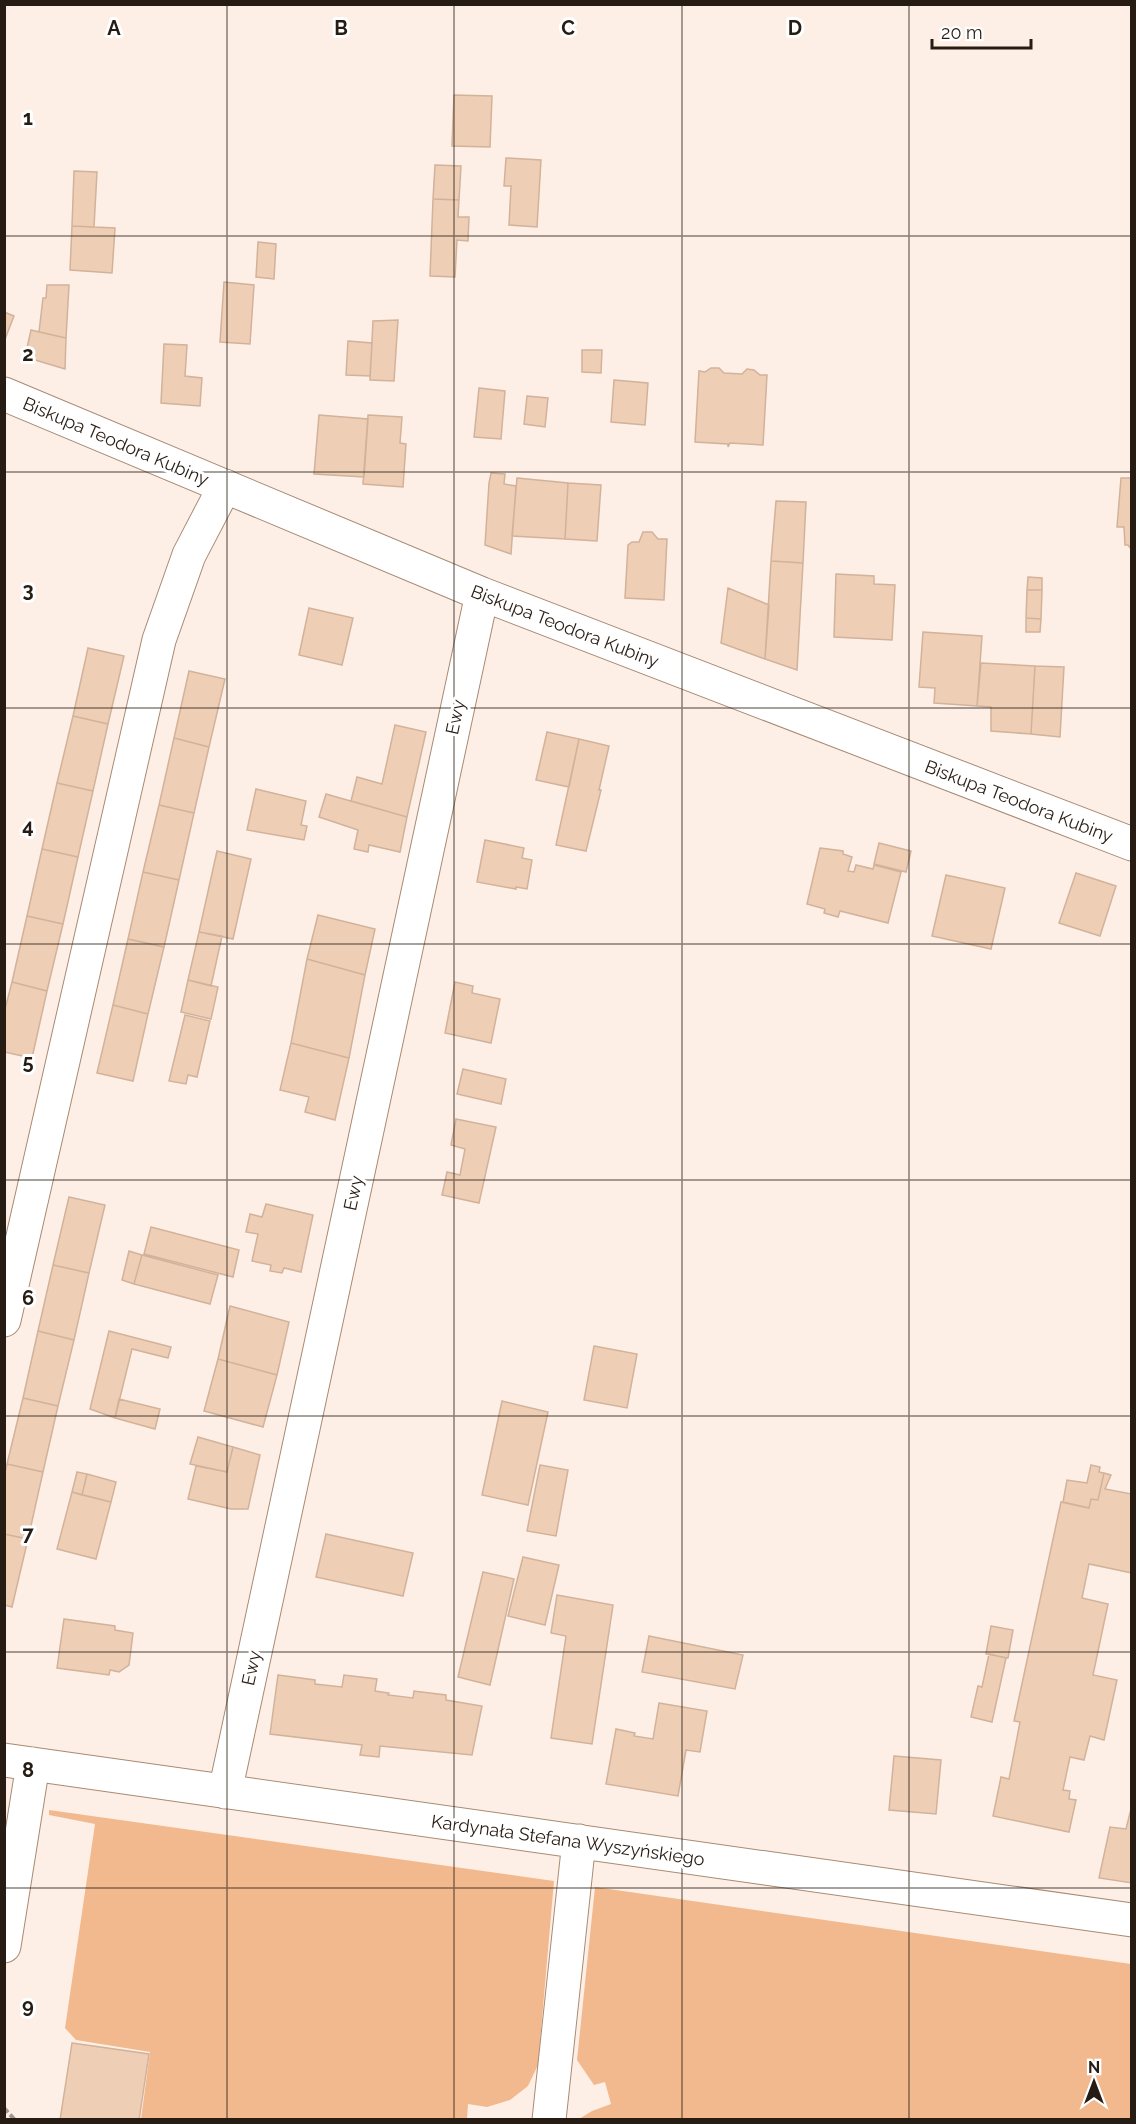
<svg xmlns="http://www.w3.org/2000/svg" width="1136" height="2124" font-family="Raleway,sans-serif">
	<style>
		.green { fill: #f2b98e }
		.building { fill: #efceb6; stroke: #d2b29a; stroke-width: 1.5 }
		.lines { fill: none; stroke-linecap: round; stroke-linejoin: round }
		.minor-casing { stroke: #a88a73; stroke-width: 35 }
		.path { stroke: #a4978e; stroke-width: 4; stroke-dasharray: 6 3; stroke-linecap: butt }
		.minor { stroke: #fff; stroke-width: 33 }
		.grid { fill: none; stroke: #271c13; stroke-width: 1.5; stroke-opacity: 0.55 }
		.labels { text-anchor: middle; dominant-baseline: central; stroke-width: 6; stroke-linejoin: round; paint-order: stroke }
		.street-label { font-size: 18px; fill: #271c13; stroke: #fff }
		.grid-label { font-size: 20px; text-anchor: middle; font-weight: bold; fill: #271c13; stroke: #fff; stroke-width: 6; stroke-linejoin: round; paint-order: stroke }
	</style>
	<rect width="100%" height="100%" fill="#fdefe6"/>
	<path class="green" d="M49,1810L554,1881L538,2065L528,2086L510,2100L487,2107L468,2104L467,2119H141L150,2052L76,2040L65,2028L95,1824L49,1815Z
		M595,1887L1131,1964V2119H579L592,2111L611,2104L605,2082L594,2085L577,2060Z"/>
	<path class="building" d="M454,95L492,96L490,147L452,146Z
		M506,158L541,160L537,227L509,225L511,186H504Z
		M435,165L461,166L459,200L433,199Z
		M74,171L97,172L94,227L72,226Z
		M433,199L459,200L458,217H469L468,241L457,240L455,277L430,276Z
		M72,226L115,228L112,273L70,270Z
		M258,242L276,244L274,279L256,277Z
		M224,282L254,285L250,344L220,342Z
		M47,285H69L66,338L39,332L43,298H46Z
		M4,312L14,316L4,342Z
		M398,320L394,381L370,380L373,321Z
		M31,330L66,338L65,369L25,357Z
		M348,341L372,343L370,376L346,375Z
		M164,344L187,345L185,376L202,378L200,406L161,403Z
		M582,350H602L601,373L582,372Z
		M711,368H719L724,373L742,374L747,369L754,370L760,375H767L763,445L730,443L728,447V444L695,442L699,371L705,372Z
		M614,380L648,383L645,425L611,422Z
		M479,388L505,391L501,439L474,437Z
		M527,396L548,398L545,427L524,424Z
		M319,415L368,419L364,477L314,474Z
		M368,415L402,417L400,443L406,444L403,487L363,484Z
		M491,473L505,474L504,484L516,486L511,554L485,545L489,483Z
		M517,478L568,483L565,539L512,536Z
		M1121,478H1132V550L1128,545H1125L1124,527H1117Z
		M568,483L601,485L597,541L565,539Z
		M776,501L806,502L803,563L771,561Z
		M643,532H652L658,539H667L664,600L625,598L628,545L632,542H639Z
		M771,561L803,563L797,670L765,659Z
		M836,574L874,576V584L895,585L892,640L834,637Z
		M1028,577L1042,578V590H1027Z
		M728,588L769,605L765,659L721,643Z
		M1027,590H1042L1041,619L1026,618Z
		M309,608L353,618L342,665L299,655Z
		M1026,618L1041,619L1040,632H1026Z
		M923,632L982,636L977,706L934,703L935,688L919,687Z
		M88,648L124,656L108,724L73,716Z
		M981,663L1035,666L1031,734L991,731V707L977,706Z
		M1035,666L1064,667L1060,737L1031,734Z
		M189,671L225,679L209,747L174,738Z
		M73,716L108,724L93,791L57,783Z
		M395,725L426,732L407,817L351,801L357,777L382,784Z
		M547,732L579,739L569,787L536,780Z
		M174,738L209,747L194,813L159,805Z
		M579,739L609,746L599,790H601L586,851L556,845Z
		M57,783L93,791L78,857L42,849Z
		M256,789L306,801L301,825L307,826L304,840L247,830Z
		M326,794L407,817L400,852L369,845L368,852L354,849L358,830L319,817Z
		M159,805L194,813L179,880L143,872Z
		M485,840L524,848L522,858L532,860L527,889L516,887V889L477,882Z
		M879,843L911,851L906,872L874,864Z
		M820,848L843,851V854L852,857L848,871L854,872L856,865L873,869L874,865L901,872L888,923L840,911L838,917L824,913L825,909L807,904Z
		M42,849L78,857L63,924L27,916Z
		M217,851L251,859L233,939L199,932Z
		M143,872L179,880L164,947L128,939Z
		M1076,873L1116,886L1100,936L1059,923Z
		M946,875L1005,888L991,949L932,936Z
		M318,915L375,929L365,975L307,959Z
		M27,916L63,924L47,991L12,982Z
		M199,932L222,936L211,986L188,980Z
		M128,939L164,947L148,1014L113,1005Z
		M307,959L365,975L349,1058L291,1043Z
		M188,980L218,987L211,1019L181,1012Z
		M12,982L47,991L32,1058L4,1052V1013Z
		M455,982L473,986L472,993L500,999L491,1043L445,1033Z
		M113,1005L148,1014L133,1081L97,1073Z
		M185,1015L210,1021L197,1077L188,1075L186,1084L169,1081Z
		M291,1043L349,1058L335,1120L305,1112L309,1097L280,1090Z
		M463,1069L506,1079L501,1104L457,1094Z
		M456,1119L496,1127L479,1203L442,1195L447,1172L460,1175L465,1149L451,1145Z
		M69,1197L105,1205L89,1273L53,1265Z
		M266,1204L313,1215L301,1272L284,1268L282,1273L270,1271L271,1265L252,1261L258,1234L246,1232L250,1214L262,1217Z
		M151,1227L239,1250L233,1277L144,1254Z
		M129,1251L142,1255L134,1284L122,1280Z
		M142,1255L218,1275L210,1304L134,1284Z
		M53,1265L89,1273L74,1340L38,1331Z
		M230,1306L289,1322L277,1375L218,1359Z
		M38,1331L74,1340L58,1406L23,1398Z
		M109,1331L171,1347L168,1358L132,1349L115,1418L90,1409Z
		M594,1346L637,1354L627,1408L584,1400Z
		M218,1359L277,1375L263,1427L204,1411Z
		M23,1398L58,1406L43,1472L7,1464Z
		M119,1399L160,1409L155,1429L115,1418Z
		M502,1401L548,1412L528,1505L482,1495Z
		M198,1437L233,1447L227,1472L190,1464Z
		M233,1447L260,1455L248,1509H231L188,1499L196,1466L227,1472Z
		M7,1464L43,1472L28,1539L4,1534V1476Z
		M540,1465L568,1470L556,1536L527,1531Z
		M1091,1465L1100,1467L1099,1472L1104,1473L1098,1500L1091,1499L1089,1508L1063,1502L1067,1480L1087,1483Z
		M77,1472L87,1474L82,1495L72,1492Z
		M1104,1473L1111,1475L1105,1489L1132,1494V1573L1089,1564L1082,1598L1108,1604L1093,1675L1117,1680L1104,1740L1090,1736L1084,1760L1070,1757L1063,1790L1070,1791L1069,1799L1076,1800L1069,1832L993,1816L1001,1777L1009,1779L1020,1722L1014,1721L1061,1502L1089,1508L1091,1499L1098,1500Z
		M87,1474L116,1482L111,1502L82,1495Z
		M72,1492L111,1502L96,1559L57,1549Z
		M4,1534L28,1539L12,1607L4,1605Z
		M326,1534L413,1553L403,1596L316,1577Z
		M523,1557L559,1565L545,1625L508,1616Z
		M483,1572L514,1579L490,1685L458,1677Z
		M557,1595L613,1605L592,1744L551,1738L566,1636L551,1633Z
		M64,1619L115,1626V1630L133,1633L129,1665L119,1672L110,1670L109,1675L57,1668Z
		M991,1626L1013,1630L1008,1658L986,1654Z
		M649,1636L743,1655L735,1689L642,1672Z
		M989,1654L1006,1658L992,1722L971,1717L978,1686L982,1687Z
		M278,1675L315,1680V1684L342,1687L344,1675L377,1679L375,1691L389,1693L388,1695L413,1698L414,1691L446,1695V1700L482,1706L472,1755L380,1746L379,1757L360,1755L362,1745L270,1734Z
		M659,1703L707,1711L700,1752L686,1750L678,1796L606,1784L616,1729L635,1733L634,1736L653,1739Z
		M894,1756L941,1760L936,1814L889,1810Z
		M1132,1805V1883L1099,1878L1110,1827L1126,1829Z
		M72,2043L149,2054L139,2120H60Z"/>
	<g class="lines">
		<defs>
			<path id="minor" d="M4,394L482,594L1132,844
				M4,1320L159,640L189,555L225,486
				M4,1760L1132,1920
				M225,1792L482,594
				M4,1946L33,1764
				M549,2120L579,1841"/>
		</defs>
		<use href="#minor" class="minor-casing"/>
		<path class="path" d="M4,2108L15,2120"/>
		<use href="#minor" class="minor"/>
	</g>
	<path class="grid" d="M227,4V2120M454,4V2120M682,4V2120M909,4V2120M4,236H1132M4,472H1132M4,708H1132M4,944H1132M4,1180H1132M4,1416H1132M4,1652H1132M4,1888H1132"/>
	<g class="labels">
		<g class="street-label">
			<text transform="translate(116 441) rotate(23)">Biskupa Teodora Kubiny</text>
			<text transform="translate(565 626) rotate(21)">Biskupa Teodora Kubiny</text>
			<text transform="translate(455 717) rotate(-78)">Ewy</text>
			<text transform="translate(1019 801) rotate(21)">Biskupa Teodora Kubiny</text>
			<text transform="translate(353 1193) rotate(-78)">Ewy</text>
			<text transform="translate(251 1668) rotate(-78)">Ewy</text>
			<text transform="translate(568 1840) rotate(8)">Kardynała Stefana Wyszyńskiego</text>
		</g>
	</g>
	<g class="grid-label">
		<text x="114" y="35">A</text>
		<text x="341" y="35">B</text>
		<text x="568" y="35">C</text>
		<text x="795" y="35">D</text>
		<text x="28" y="125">1</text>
		<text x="28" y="361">2</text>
		<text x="28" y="597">3</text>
		<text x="28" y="833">4</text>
		<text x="28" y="1069">5</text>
		<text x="28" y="1305">6</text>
		<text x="28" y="1541">7</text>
		<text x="28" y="1777">8</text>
		<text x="28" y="2013">9</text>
	</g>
	<rect width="1136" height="2124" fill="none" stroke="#271c13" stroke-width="12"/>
	<g transform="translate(1094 2082)" stroke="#ffffff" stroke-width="4.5" paint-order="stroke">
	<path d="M0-4.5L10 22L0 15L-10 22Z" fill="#271c13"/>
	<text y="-9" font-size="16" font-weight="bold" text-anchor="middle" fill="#271c13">N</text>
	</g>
	<path d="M932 39v9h99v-9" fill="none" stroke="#271c13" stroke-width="3"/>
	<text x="941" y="39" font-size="18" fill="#271c13" stroke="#ffffff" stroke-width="4.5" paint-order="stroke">20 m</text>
</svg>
